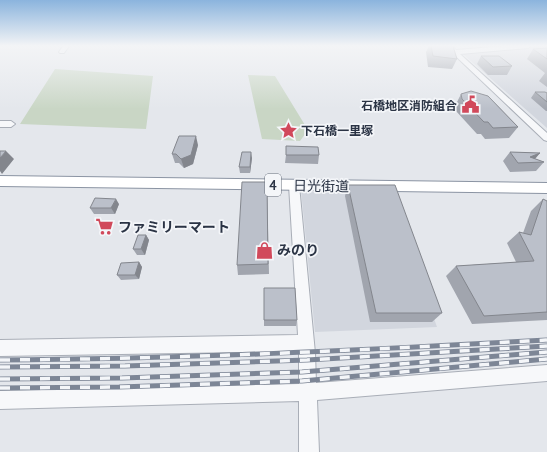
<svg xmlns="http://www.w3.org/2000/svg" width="547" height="452" font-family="'PT Sans','Noto Sans JP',sans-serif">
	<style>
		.built { fill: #d2d6de }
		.green { fill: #c9d6c5 }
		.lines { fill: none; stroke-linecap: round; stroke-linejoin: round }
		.minor-casing { stroke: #a9aeb7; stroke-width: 2 }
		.highway-casing { stroke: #8b94a3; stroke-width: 2 }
		.minor { fill: #f7f8fa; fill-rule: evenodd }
		.highway { fill: #fff; fill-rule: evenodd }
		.rail-casing { stroke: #7d8696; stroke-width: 5 }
		.rail { stroke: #f4f6f9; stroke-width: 3.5; stroke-dasharray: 10; stroke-linecap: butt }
		.wall { fill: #a1a5ae }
		.shaded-wall { fill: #83868d }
		.building { fill: #bbc0ca; stroke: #83868d }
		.labels { text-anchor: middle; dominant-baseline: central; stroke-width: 3.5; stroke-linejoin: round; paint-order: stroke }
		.far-poi-label { font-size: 12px; font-weight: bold; fill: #2b3445; stroke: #f4f6f9; text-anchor: end }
		.shield { fill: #f4f6f9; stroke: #676e7b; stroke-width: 1 }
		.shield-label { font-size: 13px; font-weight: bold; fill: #2b3445 }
		.street-label { font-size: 14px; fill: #2b3445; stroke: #f4f6f9 }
		.poi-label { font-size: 14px; font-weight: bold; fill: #2b3445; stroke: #f4f6f9; text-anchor: start }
	</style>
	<rect width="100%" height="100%" fill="#e4e7ec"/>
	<path class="built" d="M547,46V128L463,54L464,53Z
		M389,189L437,327L315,332L301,190Z"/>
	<path class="green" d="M55,69L153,76L146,129L20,124Z
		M248,75L275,76L308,130L300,141L262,139Z"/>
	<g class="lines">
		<defs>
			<path id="minor" d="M63,46H69L64,53H60L59,52Z
				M445,46H452L456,50L504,46H531L528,48L460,54L547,133V141L544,140Z
				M0,121H11L15,124L11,127H0Z
				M294,181L299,185L315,353L316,383L547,365V381L317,400L319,452H299V401L0,409V391L299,384V351L0,356V340L298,335L289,185Z"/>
			<path id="highway" d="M0,176L547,183V193L0,186Z"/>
		</defs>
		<use href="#minor" class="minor-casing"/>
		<use href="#highway" class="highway-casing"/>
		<use href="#minor" class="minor"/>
		<use href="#highway" class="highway"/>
		<defs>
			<path id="rail" d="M0,360C183,359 365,350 547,340
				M0,367L125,366L307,360L547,346
				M0,379L122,378L302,372L547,352
				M0,388L119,387L302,381L547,359"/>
		</defs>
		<use href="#rail" class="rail-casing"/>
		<use href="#rail" class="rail"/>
	</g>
	<path class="wall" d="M429,46H453L457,59L452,69L428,67L426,52Z
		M547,48V87L539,81L545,73L527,59L533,49Z
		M481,56L512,66L507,75H488L477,64Z
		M535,92L547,93V111H546L531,98Z
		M461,94L518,127L509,138L485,139L481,134H477L456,111L455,106Z
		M198,145L193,164L184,168L179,163H175L172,154Z
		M510,152L540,153L535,159L544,162L536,171L510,172L503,161Z
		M286,155H319L318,164L285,163Z
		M252,158L250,173H240L239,167Z
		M267,182L269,274L238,275L237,265Z
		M348,185L442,313L432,322H370L345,196Z
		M543,199L547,201V320L472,324L446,276L456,266L516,262L507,243L519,232L523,233L531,211Z
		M119,204L115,214H94L90,208Z
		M146,235L149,240L145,255H137L133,249Z
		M139,262L142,267L139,279L121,280L117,275Z
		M264,320H297L296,326H264Z"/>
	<path class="shaded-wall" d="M196,136L198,145L193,164L184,168L181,159Z
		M6,151L14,159L2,174L0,171V158Z
		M251,152L252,158L250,173V167Z
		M540,153L533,161L530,157Z
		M116,199L119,204L115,214L111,208Z
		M146,235L149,240L145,255L141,249Z
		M139,262L142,267L139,279L135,275Z"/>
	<path class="building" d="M431,46H453L457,59L433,56Z
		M547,48V59L533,49Z
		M481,56H499L512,66L493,67Z
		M471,91L488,96L518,127L493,128L488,122H484L462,99L461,94Z
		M535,92H545L547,93V102Z
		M179,136H196L191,155L181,159L176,154H172Z
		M286,146L318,147L319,155H286Z
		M0,151H6L0,158Z
		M242,152H251L250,167H239Z
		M510,152L540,153L530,157L544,162L518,163Z
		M242,182H267L268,264L237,265Z
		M348,185H395L442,313H376Z
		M95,198L116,199L111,208H90Z
		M543,199L547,201V312L484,316L456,266L534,261L519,232L531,235Z
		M138,235H146L141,249H133Z
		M139,262L135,275H117L121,263Z
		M264,288H295L297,320H264Z"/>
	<linearGradient id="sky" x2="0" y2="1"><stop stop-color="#8bb4dd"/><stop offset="0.42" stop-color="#f3f4f6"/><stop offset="1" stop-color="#f3f4f6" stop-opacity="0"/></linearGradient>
	<rect width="547" height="109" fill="url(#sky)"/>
	<defs>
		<symbol id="civic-bare" viewBox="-9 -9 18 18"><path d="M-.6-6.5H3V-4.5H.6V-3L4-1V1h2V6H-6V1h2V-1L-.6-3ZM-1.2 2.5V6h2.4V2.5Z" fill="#d1495b" stroke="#f4f6f9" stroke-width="2.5" paint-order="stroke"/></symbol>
		<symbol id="sight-bare" viewBox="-9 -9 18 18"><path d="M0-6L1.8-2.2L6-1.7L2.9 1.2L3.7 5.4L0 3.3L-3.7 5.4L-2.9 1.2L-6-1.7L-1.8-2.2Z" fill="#d1495b" stroke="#f4f6f9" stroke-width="2.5" paint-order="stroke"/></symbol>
		<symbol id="supermarket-bare" viewBox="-9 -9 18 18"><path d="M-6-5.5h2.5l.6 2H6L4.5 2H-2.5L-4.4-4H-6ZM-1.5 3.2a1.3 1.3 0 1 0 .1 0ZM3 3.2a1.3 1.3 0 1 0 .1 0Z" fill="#d1495b" stroke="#f4f6f9" stroke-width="2.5" paint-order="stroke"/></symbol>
		<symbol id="shop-bare" viewBox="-9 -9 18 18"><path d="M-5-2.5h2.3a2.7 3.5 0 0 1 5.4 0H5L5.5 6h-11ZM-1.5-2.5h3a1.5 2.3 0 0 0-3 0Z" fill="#d1495b" stroke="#f4f6f9" stroke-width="2.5" paint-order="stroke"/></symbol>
	</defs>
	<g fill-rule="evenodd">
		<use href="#civic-bare" x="458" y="92" width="25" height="25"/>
		<use href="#sight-bare" x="276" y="118" width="25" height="25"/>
		<use href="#supermarket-bare" x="92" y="214" width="25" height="25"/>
		<use href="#shop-bare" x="252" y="238" width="25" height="25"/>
	</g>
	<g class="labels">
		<g class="far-poi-label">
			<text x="457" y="105">石橋地区消防組合</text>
			<text x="301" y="130" text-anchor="start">下石橋一里塚</text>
		</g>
		<rect class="shield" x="265" y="174" width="16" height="22" rx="3"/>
		<g class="shield-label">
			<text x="273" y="185">4</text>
		</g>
		<g class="street-label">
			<text transform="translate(321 186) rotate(1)">日光街道</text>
		</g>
		<g class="poi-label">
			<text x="118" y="227">ファミリーマート</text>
			<text x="277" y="250">みのり</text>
		</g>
	</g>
</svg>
